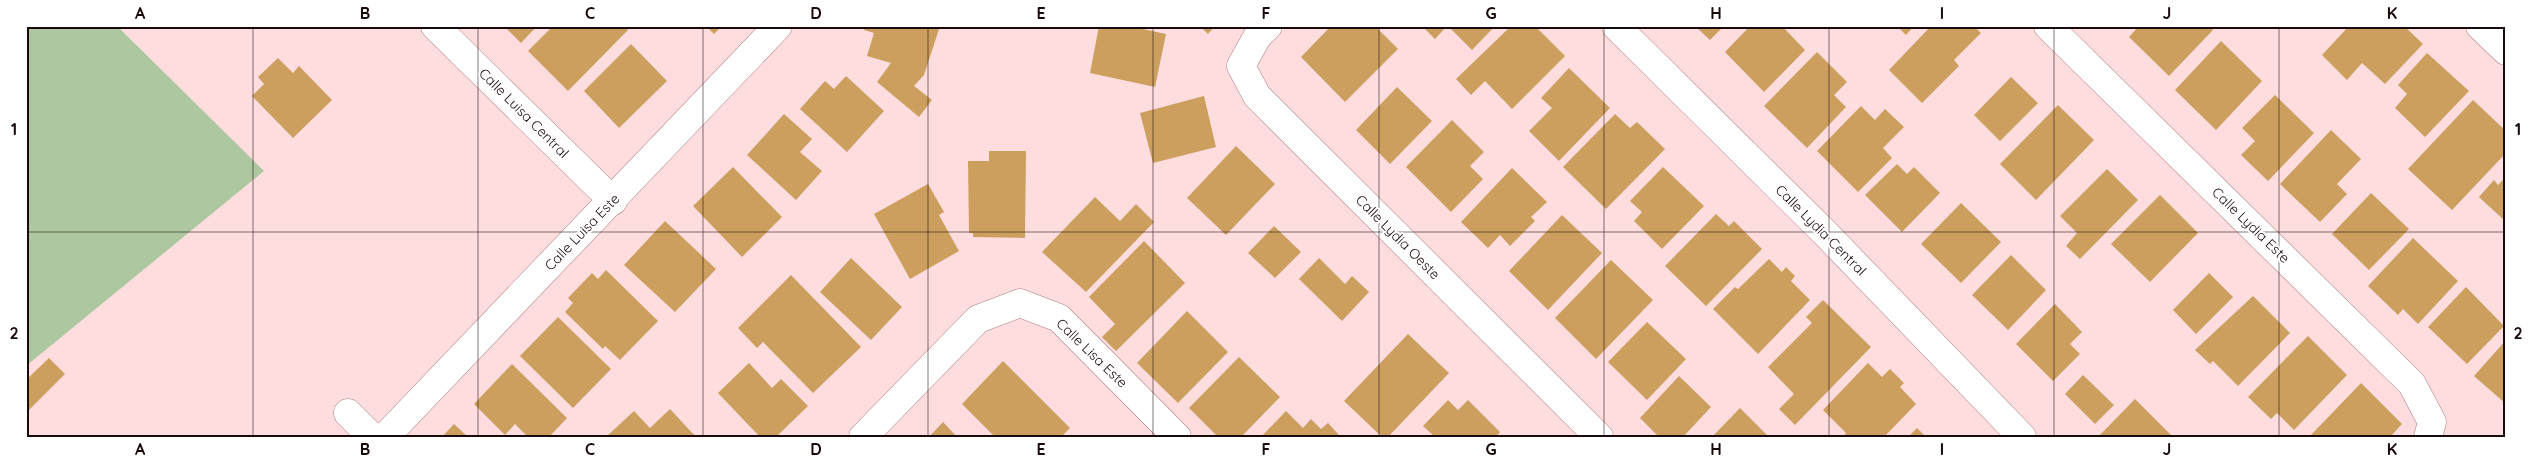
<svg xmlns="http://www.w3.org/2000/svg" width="2532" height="463" font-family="Quicksand,sans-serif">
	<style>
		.green { fill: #adc7a0 }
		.building { fill: #cc9f5f }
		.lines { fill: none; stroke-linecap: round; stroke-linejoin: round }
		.minor-casing { stroke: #ae7d80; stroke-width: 29 }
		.minor { stroke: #fff; stroke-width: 28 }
		.grid { fill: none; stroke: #1b0a0b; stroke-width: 1; stroke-opacity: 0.55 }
		.labels { text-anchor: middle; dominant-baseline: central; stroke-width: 4; stroke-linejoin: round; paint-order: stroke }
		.street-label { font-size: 14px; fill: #1b0a0b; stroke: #fff }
		.neatline { fill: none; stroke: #1b0a0b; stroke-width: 2 }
		.grid-label { font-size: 16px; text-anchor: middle; font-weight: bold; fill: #1b0a0b }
	</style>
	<rect width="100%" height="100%" fill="#feddde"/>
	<path class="green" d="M26,26H117L264,171L26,366Z"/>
	<path class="building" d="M504,26H537L521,43Z
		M553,26H624L628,30L568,91L528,51Z
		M706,26H722L714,34Z
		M866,26H940L924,75L914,86L932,100L919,117L877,82L891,63L867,56L874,33L864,30Z
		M1099,26H1129L1166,34L1155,87L1090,73Z
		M1200,26H1215L1208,34Z
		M1331,26H1375L1398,49L1345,102L1301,57Z
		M1422,26H1447L1435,39Z
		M1448,26H1495L1472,50Z
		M1511,26H1535L1565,56L1512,109L1485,81L1471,95L1456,79Z
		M1695,26H1724L1710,40Z
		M1750,26H1782L1805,50L1764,92L1725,52Z
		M1897,26H1914L1906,35Z
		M1931,26H1974L1981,33L1954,60L1959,66L1922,103L1889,70Z
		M2139,26H2209L2213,30L2169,76L2129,37Z
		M2349,26H2404L2423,44L2385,84L2362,63L2347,80L2322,55Z
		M2221,41L2262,81L2216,130L2175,90Z
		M631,44L667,81L619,128L584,91Z
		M1817,52L1847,82L1834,95L1846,107L1807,148L1764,106Z
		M2427,53L2469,91L2425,137L2395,108L2407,94L2398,85Z
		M278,58L293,73L299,66L332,100L293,138L252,96L264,84L258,77Z
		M1569,68L1610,108L1559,161L1529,131L1552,108L1541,98Z
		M846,76L884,111L847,152L800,109L825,81L834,89Z
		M2011,77L2038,103L2000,141L1974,115Z
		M1397,87L1432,121L1390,164L1356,130Z
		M2275,95L2314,133L2268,181L2241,155L2255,141L2242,128Z
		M1204,96L1216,147L1153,163L1140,113Z
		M2473,100L2506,131V153L2452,210L2408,169Z
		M2058,105L2094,140L2036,200L2000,164Z
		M1861,106L1875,120L1885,109L1904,127L1883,148L1892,158L1858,192L1817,151Z
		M784,114L812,139L800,152L822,171L796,200L747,155Z
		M1615,114L1630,128L1637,122L1665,149L1606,209L1563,167Z
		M1452,120L1484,152L1470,166L1483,179L1451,212L1406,167Z
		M2331,130L2361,159L2337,184L2347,194L2320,222L2280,184Z
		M1236,146L1275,184L1226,235L1187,198Z
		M989,151H1026L1025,238L973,237V233H969L968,161H989Z
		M1897,164L1907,174L1914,167L1940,193L1902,232L1865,195Z
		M733,167L782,217L742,257L693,206Z
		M1663,167L1704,206L1662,249L1634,221L1642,212L1630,201Z
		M1512,168L1547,202L1531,217L1535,221L1510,246L1500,235L1488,248L1461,222Z
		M2107,169L2138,200L2080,259L2066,246L2077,233L2060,216Z
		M2506,177V222L2479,197L2494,180L2498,185Z
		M928,184L944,212L939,215L959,251L910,279L874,214Z
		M2371,193L2409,229L2369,270L2332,234Z
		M2160,195L2198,233L2150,282L2111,244Z
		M1095,197L1120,221L1136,204L1154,222L1086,292L1042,252Z
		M1961,203L2001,242L1961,283L1921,244Z
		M1716,214L1729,226L1734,221L1762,249L1706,306L1665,266Z
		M1562,215L1602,253L1548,310L1509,271Z
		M665,221L716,269L675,312L624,265Z
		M1274,226L1301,252L1275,278L1248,253Z
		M2413,238L2458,281L2418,324L2403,309L2398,315L2368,286Z
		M1144,241L1185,283L1116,351L1102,337L1115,324L1089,297Z
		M2011,255L2046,290L2008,330L1972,295Z
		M851,258L902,307L871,340L820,292Z
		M1319,258L1345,284L1352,276L1369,292L1342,321L1299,279Z
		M1769,259L1782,272L1786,267L1795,276L1791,281L1810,300L1758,354L1713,309L1735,287L1738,289Z
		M1611,260L1653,300L1596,359L1555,318Z
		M606,270L658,321L620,360L605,346L603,349L565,312L573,303L568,298L592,273L598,279Z
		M2209,273L2233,297L2196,334L2173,310Z
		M791,275L861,347L813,393L763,342L757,348L738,328Z
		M2466,287L2504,326L2467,364L2428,327Z
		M2253,296L2290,333L2238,386L2213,361L2210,364L2195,350Z
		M1823,300L1871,347L1795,425L1779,409L1794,394L1768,367L1812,323L1806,317Z
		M2055,304L2082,332L2070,344L2080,354L2053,381L2016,344Z
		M1187,311L1228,352L1178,403L1137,363Z
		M558,317L611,369L573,408L520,356Z
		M1647,322L1686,359L1647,400L1608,362Z
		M1408,334L1449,373L1388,437H1382L1344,401Z
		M2308,336L2347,375L2294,430L2277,413L2271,419L2248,397Z
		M2506,340V404L2474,376Z
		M1239,357L1280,397L1241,437H1218L1189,408Z
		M49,358L65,374L26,413V380Z
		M1003,361L1070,428L1061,437H995L962,404Z
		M749,363L772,388L781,379L808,406L776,437H760L718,393Z
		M1868,363L1882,377L1890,369L1904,383L1900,387L1916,404L1884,437H1843L1846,433L1823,410Z
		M512,364L567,418L549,437H528L515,424L505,435L474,404Z
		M2083,375L2114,405L2095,424L2065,394Z
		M1679,376L1711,407L1683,437H1659L1640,418Z
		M2361,383L2402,424L2390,437H2309Z
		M2135,399L2173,437H2098Z
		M1448,400L1458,410L1468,400L1500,432L1496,437H1435L1423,426Z
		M1740,408L1769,437H1712Z
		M670,409L696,437H606L634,411L650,428Z
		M1286,411L1303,428L1311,419L1321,429L1328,423L1339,435L1337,437H1261Z
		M943,422L957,437H929Z
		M454,424L468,437H442Z
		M1917,428L1926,437H1908Z"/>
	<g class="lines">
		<defs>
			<path id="minor" d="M435,26L613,201
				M1268,26L1257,37L1241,66L1257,96L1599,437
				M1616,26L1827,235L2022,437
				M2048,26L2412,384L2432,422L2428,437
				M2480,26L2506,51
				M348,413L372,437
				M385,437L778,26
				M863,437L978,319L1020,303L1059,318L1177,437"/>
		</defs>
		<use href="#minor" class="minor-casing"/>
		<use href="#minor" class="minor"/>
	</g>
	<path class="grid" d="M253,26V437M478,26V437M703,26V437M928,26V437M1153,26V437M1379,26V437M1604,26V437M1829,26V437M2054,26V437M2279,26V437M26,232H2506"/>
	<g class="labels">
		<g class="street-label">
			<text transform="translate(524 113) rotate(45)">Calle Luisa Central</text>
			<text transform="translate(2251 225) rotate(44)">Calle Lydia Este</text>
			<text transform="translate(1821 230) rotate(45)">Calle Lydia Central</text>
			<text transform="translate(582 232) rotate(-46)">Calle Luisa Este</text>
			<text transform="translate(1398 237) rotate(45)">Calle Lydia Oeste</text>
			<text transform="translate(1092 353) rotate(44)">Calle Lisa Este</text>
		</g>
	</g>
	<rect width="2532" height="463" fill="none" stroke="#ffffff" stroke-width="55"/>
	<rect x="28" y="28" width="2476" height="408" class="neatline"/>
	<g class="grid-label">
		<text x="140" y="19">A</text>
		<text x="365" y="19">B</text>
		<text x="590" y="19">C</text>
		<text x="816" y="19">D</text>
		<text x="1041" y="19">E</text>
		<text x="1266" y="19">F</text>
		<text x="1491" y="19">G</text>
		<text x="1716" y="19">H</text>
		<text x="1942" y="19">I</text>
		<text x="2167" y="19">J</text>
		<text x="2392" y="19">K</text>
		<text x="14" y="135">1</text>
		<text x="2518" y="135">1</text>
		<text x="14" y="339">2</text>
		<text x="2518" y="339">2</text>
		<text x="140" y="455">A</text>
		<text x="365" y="455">B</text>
		<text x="590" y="455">C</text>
		<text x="816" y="455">D</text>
		<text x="1041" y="455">E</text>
		<text x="1266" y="455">F</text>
		<text x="1491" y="455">G</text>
		<text x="1716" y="455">H</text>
		<text x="1942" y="455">I</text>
		<text x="2167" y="455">J</text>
		<text x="2392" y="455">K</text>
	</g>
</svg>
